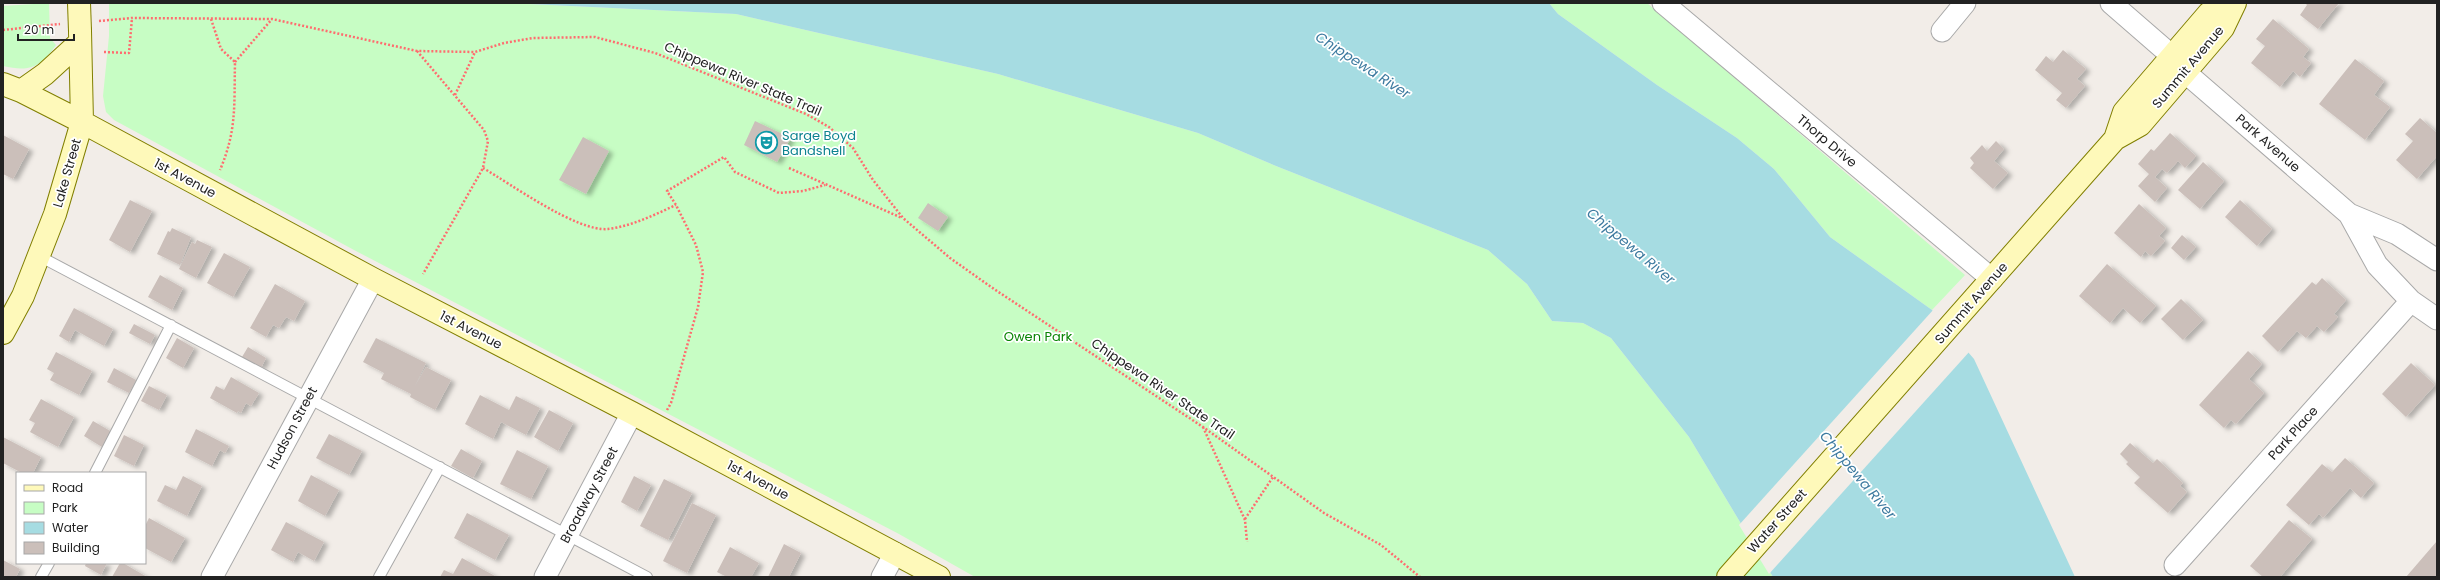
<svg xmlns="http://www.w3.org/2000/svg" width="2440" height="580" font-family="Poppins,sans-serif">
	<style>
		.park { fill: #c7fdc4 }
		.water { fill: #a6dce2 }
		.pier { fill: #f2ede8 }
		.building { fill: #cbbfba; filter: url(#shadow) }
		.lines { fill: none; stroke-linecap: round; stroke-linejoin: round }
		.lane-casing { stroke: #a9a9a9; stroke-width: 12 }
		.street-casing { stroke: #a9a9a9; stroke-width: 23 }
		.secondary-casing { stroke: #817f00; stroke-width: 24 }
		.path { stroke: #ff6c6f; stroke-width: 2.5; stroke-dasharray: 2 2; stroke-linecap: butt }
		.lane { stroke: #fff; stroke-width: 10 }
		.street { stroke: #fff; stroke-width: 21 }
		.secondary { stroke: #fef9ba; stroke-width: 22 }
		.secondary-bridge-casing { stroke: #817f00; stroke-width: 24; stroke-linecap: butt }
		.secondary-bridge { stroke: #fef9ba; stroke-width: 22 }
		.labels { text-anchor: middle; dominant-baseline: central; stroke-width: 3.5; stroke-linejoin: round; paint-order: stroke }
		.street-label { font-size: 13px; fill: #222; stroke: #fff }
		.culture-label { font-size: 13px; fill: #0d838f; stroke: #fff; text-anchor: start }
		.park-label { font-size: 13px; fill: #0a8505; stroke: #fff }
		.water-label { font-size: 14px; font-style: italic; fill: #3e7ba0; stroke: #fff }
	</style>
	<defs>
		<filter id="shadow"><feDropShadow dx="4.5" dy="2.5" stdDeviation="2" flood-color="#0004"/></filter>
	</defs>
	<rect width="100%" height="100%" fill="#f2ede8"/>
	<path class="park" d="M49,3L50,38L56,45C40,68 29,72 3,66V6Z
		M109,3H509L736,14L998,74L1198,133L1276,166L1488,250L1527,284L1552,321L1583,323L1611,338L1689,437L1773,577H975L899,534L354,250L114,120L106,112L103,96L109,36Z
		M1549,3H1647L1965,275L1932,310L1830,237L1774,169L1737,138L1657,85L1558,14Z"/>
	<path class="water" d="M509,3H1549L1558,14L1657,85L1737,138L1774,169L1830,237L1932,310L1974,359L2075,577H1773L1689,437L1611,338L1583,323L1552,321L1527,284L1488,250L1276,166L1198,133L998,74L736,14Z"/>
	<path class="pier" d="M1934,309L1970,351L1769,574L1739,525Z"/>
	<path class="building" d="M2305,3H2339L2318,29L2300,15L2307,5Z
		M2273,19L2309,49L2303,57L2311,63L2300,77L2293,71L2280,87L2251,63L2265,46L2256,39Z
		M2063,50L2086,69L2077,79L2085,86L2066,108L2056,100L2062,93L2035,70L2046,56L2053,62Z
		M2355,59L2384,81L2374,95L2390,107L2365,140L2319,104Z
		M2420,118L2437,133V156L2417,179L2396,160L2413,141L2405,134Z
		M755,121L791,138L777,162L744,145Z
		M2170,133L2196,156L2185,168L2178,161L2167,173L2162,169L2155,177L2167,188L2155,202L2138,186L2149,174L2138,164L2151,149L2154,151Z
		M3,135L29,149L13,179L3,174Z
		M583,137L609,151L586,194L559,180Z
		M1996,141L2004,149L1994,161L2008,173L1993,189L1970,168L1974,163L1970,158L1982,145L1987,151Z
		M2203,162L2224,181L2200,209L2178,190Z
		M130,200L152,211L130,252L109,240Z
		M2240,200L2272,229L2257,246L2225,217Z
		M928,203L948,217L938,231L918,218Z
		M2139,204L2166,228L2159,236L2165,241L2151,256L2145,251L2141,257L2114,233Z
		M172,228L191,237L180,265L157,254L168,231L170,232Z
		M2182,235L2196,247L2184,260L2171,248Z
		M197,240L212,247L196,278L179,269L192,242L195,244Z
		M224,253L250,267L233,297L207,283Z
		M2107,264L2156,306L2140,323L2123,308L2110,323L2079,296Z
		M160,275L183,288L172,310L148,297Z
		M2322,278L2346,300L2334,314L2338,317L2324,332L2317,326L2306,338L2297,331L2278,352L2262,336L2312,282L2316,285Z
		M275,284L305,301L294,321L286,317L279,328L273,325L266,337L250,328Z
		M2181,299L2203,320L2183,340L2161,319Z
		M74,308L113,329L104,346L75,330L69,342L59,336Z
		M134,324L155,335L150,344L129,333Z
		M177,338L194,348L183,368L166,358Z
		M376,338L426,363L415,386L426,367L451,380L435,410L410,397L411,394L381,379L384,373L363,362Z
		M248,347L266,358L261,368L242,357Z
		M2248,351L2262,364L2249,379L2264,393L2236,424L2231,420L2224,428L2199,405Z
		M56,352L92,371L79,395L50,380L54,373L47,369Z
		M2411,363L2435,385L2406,417L2382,394Z
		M114,368L136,380L129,393L107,382Z
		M231,377L259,393L251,406L246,403L241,413L238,411L237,413L210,398L216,386L224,390Z
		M149,386L167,395L159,410L141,401Z
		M480,395L509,410L516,396L540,408L526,435L501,422L493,439L465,424Z
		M41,399L74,417L58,447L30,432L35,423L29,420Z
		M549,410L573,423L558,451L534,437Z
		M93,421L112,432L102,447L84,436Z
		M196,429L229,446L225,453L220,450L212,466L185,452Z
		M329,434L362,451L349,475L316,458Z
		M124,435L144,445L134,466L114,456Z
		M3,437L41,457L33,473H22L3,463Z
		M2130,443L2153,463L2157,459L2183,483L2180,486L2187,492L2168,513L2134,483L2140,477L2126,464L2128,462L2120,454Z
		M461,449L482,461L473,478L451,466Z
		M517,450L548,466L531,499L500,484Z
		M2345,458L2374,483L2361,498L2350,488L2323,518L2319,514L2309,525L2286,505L2322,464L2332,472Z
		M311,475L339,490L325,516L298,501Z
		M183,476L202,486L187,516L157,501L165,485L176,490Z
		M634,476L651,485L637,511L621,502Z
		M664,479L692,493L668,540L640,526Z
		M692,503L716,515L687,573L663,561Z
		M467,513L509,535L495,560L454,538Z
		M149,518L185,538L171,562L145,548V526Z
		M2289,520L2312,539L2280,577H2263L2250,566Z
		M286,522L324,542L314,561L298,552L293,562L271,550Z
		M2437,541V577H2406Z
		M784,544L801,553L789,577H768Z
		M730,547L759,563L751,577H727L717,572Z
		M462,558L495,576L494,577H440L444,570L453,574Z
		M3,560L20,569L16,577H3Z
		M86,563H107L101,575L85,566Z
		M120,563H123L147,577H112Z"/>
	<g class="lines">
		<defs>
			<path id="lane" d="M39,256L647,577
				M95,473L171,325
				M41,577L49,563
				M379,577L440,467"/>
			<path id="street" d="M1663,3L1992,279
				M2111,3L2172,56
				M1942,31L1965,3
				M2186,73L2349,214L2397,234L2437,260
				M2349,214L2377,265L2411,301L2437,319
				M2175,565L2411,301
				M212,577L373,279
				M545,577L632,413
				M882,577L895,553"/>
			<path id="secondary" d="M3,84L21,91L82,122L373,279L632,413L939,577
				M21,91L45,74L80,42
				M2115,139L2124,112L2209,13L2225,3
				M3,333L23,296L55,214L82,122L80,31
				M1728,577L2115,139L2140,125L2170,90L2223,28L2235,3"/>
		</defs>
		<use href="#lane" class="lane-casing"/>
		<use href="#street" class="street-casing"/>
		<use href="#secondary" class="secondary-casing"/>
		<path class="path" d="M211,19L221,49L235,62C234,105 237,130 220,170
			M99,21L132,18L272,19L417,51L475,52L504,43L533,38L595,37L655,53L806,114L829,127L853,148L873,180L903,218L950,258L994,289L1203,427L1324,513L1381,545L1420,577
			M3,30L60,24
			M417,51L484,130L488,141L483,168L423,274
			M104,52L129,53L132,18
			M235,62L272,19
			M455,95L475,52
			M483,168C511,184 577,232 608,229C632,226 654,215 676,205
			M789,168L902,218
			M667,410L671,403L698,307L703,272L696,245L676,205L667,191L724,157L735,172L779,193L803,191L825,185
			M1203,427L1245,520L1247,542
			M1245,519L1273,477"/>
		<use href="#lane" class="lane"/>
		<use href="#street" class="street"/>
		<use href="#secondary" class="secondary"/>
		<defs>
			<path id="secondary-bridge" d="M79,3L80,31"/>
		</defs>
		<use href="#secondary-bridge" class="secondary-bridge-casing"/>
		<use href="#secondary-bridge" class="secondary-bridge"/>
	</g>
	<defs>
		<symbol id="theatre-ring" viewBox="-11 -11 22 22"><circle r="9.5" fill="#fff" stroke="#0f9aa8" stroke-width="1.5"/><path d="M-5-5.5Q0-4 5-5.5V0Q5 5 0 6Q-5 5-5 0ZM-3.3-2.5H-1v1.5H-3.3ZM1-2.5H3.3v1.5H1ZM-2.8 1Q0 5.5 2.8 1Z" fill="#0f9aa8"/></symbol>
	</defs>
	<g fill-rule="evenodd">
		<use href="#theatre-ring" x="754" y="130" width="25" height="25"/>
	</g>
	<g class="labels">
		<g class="street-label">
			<text transform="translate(2188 67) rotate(-50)">Summit Avenue</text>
			<text transform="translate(743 79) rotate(23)">Chippewa River State Trail</text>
			<text transform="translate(1827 141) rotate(40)">Thorp Drive</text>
			<text transform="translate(2268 143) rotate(41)">Park Avenue</text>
			<text transform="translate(67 173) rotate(-74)">Lake Street</text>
			<text transform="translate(185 178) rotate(28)">1st Avenue</text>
			<text transform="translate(1971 303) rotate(-49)">Summit Avenue</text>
			<text transform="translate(471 330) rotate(27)">1st Avenue</text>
			<text transform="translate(1163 389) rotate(34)">Chippewa River State Trail</text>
			<text transform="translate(292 428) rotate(-62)">Hudson Street</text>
			<text transform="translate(2293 433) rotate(-48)">Park Place</text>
			<text transform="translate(758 480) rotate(28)">1st Avenue</text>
			<text transform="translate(589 495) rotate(-62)">Broadway Street</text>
			<text transform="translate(1777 521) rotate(-48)">Water Street</text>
		</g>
		<g class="culture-label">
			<text x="782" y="135">Sarge Boyd<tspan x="782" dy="15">Bandshell</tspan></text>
		</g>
		<g class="park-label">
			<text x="1038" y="336">Owen Park</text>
		</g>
		<g class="water-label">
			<text transform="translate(1363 65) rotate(33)">Chippewa River</text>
			<text transform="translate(1631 246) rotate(40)">Chippewa River</text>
			<text transform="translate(1858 475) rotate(50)">Chippewa River</text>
		</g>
	</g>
	<rect width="2440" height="580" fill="none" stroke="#222222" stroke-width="8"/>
	<rect x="16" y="472" width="130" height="92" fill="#ffffff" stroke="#a7a7a7"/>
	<rect x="24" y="485" width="20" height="6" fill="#fef9ba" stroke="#a7a7a7"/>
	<text x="52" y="492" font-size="12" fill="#222222">Road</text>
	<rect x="24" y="502" width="20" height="12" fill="#c7fdc4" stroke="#a7a7a7"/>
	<text x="52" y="512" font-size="12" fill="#222222">Park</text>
	<rect x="24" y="522" width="20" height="12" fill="#a6dce2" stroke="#a7a7a7"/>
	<text x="52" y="532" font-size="12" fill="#222222">Water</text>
	<rect x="24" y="542" width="20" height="12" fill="#cbbfba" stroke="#a7a7a7"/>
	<text x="52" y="552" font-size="12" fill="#222222">Building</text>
	<path d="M18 34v6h56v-6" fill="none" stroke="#222222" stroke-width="2"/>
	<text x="24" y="34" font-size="12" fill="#222222" stroke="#ffffff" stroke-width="3" paint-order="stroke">20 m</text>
</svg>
